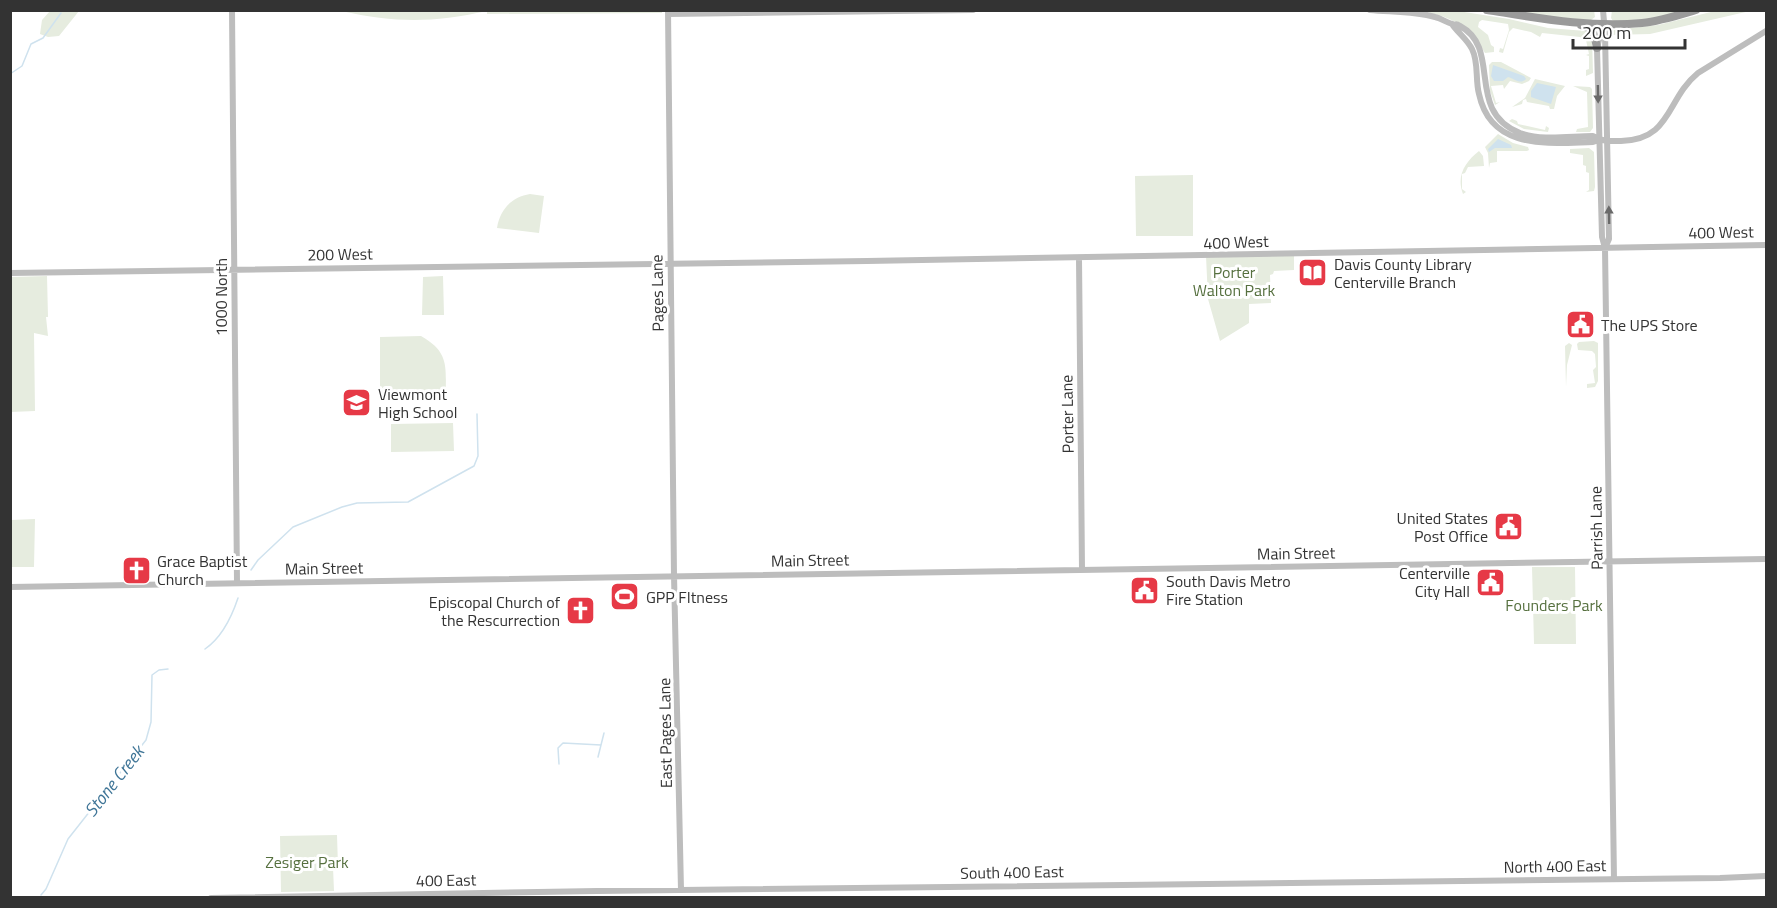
<svg xmlns="http://www.w3.org/2000/svg" width="1777" height="908" font-family="'Titillium Web',sans-serif">
	<style>
		.green { fill: #e6ecdf }
		.water { fill: #cfe2ee }
		.lines { fill: none; stroke-linecap: round; stroke-linejoin: round }
		.stream { stroke: #cfe2ee; stroke-width: 1.5 }
		.secondary { stroke: #bdbdbd; stroke-width: 6 }
		.highway { stroke: #9a9a9a; stroke-width: 8 }
		.oneway { fill: #6a6a6a }
		.labels { text-anchor: middle; dominant-baseline: central; stroke-width: 6; stroke-linejoin: round; paint-order: stroke }
		.street-label { font-size: 16px; fill: #333; stroke: #fff }
		.poi-label { font-size: 16px; fill: #333; stroke: #fff; text-anchor: start }
		.park-label { font-size: 16px; fill: #56703f; stroke: #fff }
		.water-label { font-size: 18px; font-style: italic; fill: #3f7597; stroke: #fff }
	</style>
	<rect width="100%" height="100%" fill="#fff"/>
	<path class="green" d="M662,10V13L487,14V11C432,23 396,23 341,11Z
		M1594,10L1595,17L1591,20L1556,19L1501,11Z
		M1612,10L1688,11L1652,19L1613,21L1611,18Z
		M50,11V10L79,11L59,36L48,37L40,34L42,20Z
		M1422,11H1458L1509,19L1548,28L1586,31L1592,38L1593,73L1586,76V70L1589,69V56L1586,55L1589,54L1586,40L1580,37L1542,33L1540,37L1531,32L1513,28L1509,32L1503,53L1499,52L1500,48L1503,49L1509,30L1508,24L1482,20L1479,22L1478,27L1488,35L1491,45L1494,47V52L1485,53C1468,25 1454,18 1422,11Z
		M1715,11H1750L1650,34L1609,35L1614,30L1658,25Z
		M1492,62H1501L1531,78L1529,81L1522,84L1510,81L1504,89L1503,85L1491,86L1496,103L1500,102L1495,105L1490,91L1489,65Z
		M1535,79L1565,86L1557,96L1554,109H1550L1549,106L1527,102L1526,99L1523,100L1522,104L1512,107L1525,98Z
		M1573,86L1590,87L1592,89L1593,128L1590,132H1576L1577,129L1588,127L1587,92Z
		M1512,119L1517,121L1518,124L1545,130L1546,126L1549,128L1548,132L1524,129L1509,121Z
		M1498,134L1513,143L1528,147L1529,150L1527,151H1497V162L1490,163L1489,168L1488,153L1485,147Z
		M1589,148L1594,152L1595,187L1594,191L1586,192L1589,190V173L1586,172V166L1583,165V155L1570,153V149Z
		M1479,151L1483,156L1484,166L1468,167L1465,173L1462,174V189L1466,192L1463,194C1456,176 1465,162 1479,151Z
		M1193,175V236H1136L1135,176Z
		M530,194L544,196L539,233L497,228C500,209 512,197 530,194Z
		M1294,254V270L1274,271L1273,274L1270,275L1271,303L1249,304V323L1220,341L1208,299L1206,256Z
		M47,276L48,317H46L48,336L34,333L35,411L11,412V277Z
		M443,276L444,315H422L423,277Z
		M421,336C451,353 445,368 446,398L387,400L380,392V337Z
		M1594,341L1598,343V381L1595,387L1587,388V384L1595,383L1593,370L1596,367L1595,354L1592,351L1578,350L1577,344L1579,342Z
		M1569,343L1572,345L1567,365L1566,387L1569,389L1566,387L1565,346Z
		M453,423L454,451L391,452V424Z
		M35,519L34,567H11V520Z
		M1532,567H1575L1576,644H1534Z
		M337,835L338,867H333L334,891L281,892L280,836Z"/>
	<path class="water" d="M1493,65L1524,76L1526,79C1520,85 1515,79 1508,77L1503,81H1494L1491,76Z
		M1537,83L1556,87L1551,104L1531,97V91Z
		M1498,139L1511,145L1512,148H1495L1489,152L1488,149Z"/>
	<g class="lines">
		<path class="stream" d="M10,74L22,66L31,44L43,38L61,13
			M251,570L258,560L293,527L342,507L357,503L408,502L474,466L478,456L477,414
			M205,649C221,638 232,616 238,598
			M598,757L604,733
			M559,764L558,748L563,743L601,745
			M41,895L46,889L68,839L146,740L151,722L152,675L159,670L168,669"/>
		<path class="secondary" d="M232,10L237,583
			M668,10L674,575L681,890
			M1370,10C1391,12 1414,11 1435,17C1440,18 1446,22 1452,24C1458,26 1454,22 1460,26C1503,49 1464,111 1520,133C1542,141 1570,136 1593,136C1602,142 1611,141 1621,141C1672,140 1666,99 1698,73L1766,31
			M1603,10L1605,33L1609,239L1605,248
			M668,14L973,10
			M1603,23L1597,48L1602,237L1605,248L1614,879
			M1452,24C1458,33 1467,39 1472,49C1479,63 1475,79 1479,94C1491,151 1549,143 1593,142L1599,140
			M1079,258L1082,569
			M10,273L867,261L1766,245
			M10,587L1766,559
			M211,898L597,891L1720,878L1766,876"/>
		<path class="highway" d="M1487,10C1538,18 1590,28 1642,23C1661,21 1679,15 1696,10
			M1581,25C1594,28 1595,37 1597,48"/>
	</g>
	<defs><path id="oneway-solid" d="M-6-.8H1V-3.2L6.5 0L1 3.2V.8H-6Z" transform="scale(1.5)"/></defs>
	<g class="oneway">
		<use href="#oneway-solid" transform="translate(1598 94) rotate(89)"/>
		<use href="#oneway-solid" transform="translate(1609 215) rotate(-91)"/>
	</g>
	<defs>
		<symbol id="library-square" viewBox="-11 -11 22 22"><rect x="-9" y="-9" width="18" height="18" rx="4" fill="#e63946" stroke="#fff"/><path d="M-6-4Q-3-5.5-.7-3.5V5Q-3 3-6 4ZM6-4Q3-5.5 .7-3.5V5Q3 3 6 4Z" fill="#fff"/></symbol>
		<symbol id="civic-square" viewBox="-11 -11 22 22"><rect x="-9" y="-9" width="18" height="18" rx="4" fill="#e63946" stroke="#fff"/><path d="M-.6-6.5H3V-4.5H.6V-3L4-1V1h2V6H-6V1h2V-1L-.6-3ZM-1.2 2.5V6h2.4V2.5Z" fill="#fff"/></symbol>
		<symbol id="school-square" viewBox="-11 -11 22 22"><rect x="-9" y="-9" width="18" height="18" rx="4" fill="#e63946" stroke="#fff"/><path d="M0-5L7-2L0 1L-7-2ZM-4 1L0 2.5L4 1V4Q0 6-4 4Z" fill="#fff"/></symbol>
		<symbol id="church-square" viewBox="-11 -11 22 22"><rect x="-9" y="-9" width="18" height="18" rx="4" fill="#e63946" stroke="#fff"/><path d="M-1.2-6h2.4v3.5h3.3v2.4h-3.3V6h-2.4V-.1h-3.3v-2.4h3.3Z" fill="#fff"/></symbol>
		<symbol id="stadium-square" viewBox="-11 -11 22 22"><rect x="-9" y="-9" width="18" height="18" rx="4" fill="#e63946" stroke="#fff"/><path d="M0-5a6.5 5 0 1 0 0 10a6.5 5 0 1 0 0-10ZM-3.5-1.8h7v3.6h-7Z" fill="#fff"/></symbol>
	</defs>
	<g fill-rule="evenodd">
		<use href="#library-square" x="1296" y="256" width="33" height="33"/>
		<use href="#civic-square" x="1564" y="308" width="33" height="33"/>
		<use href="#school-square" x="340" y="386" width="33" height="33"/>
		<use href="#civic-square" x="1492" y="510" width="33" height="33"/>
		<use href="#church-square" x="120" y="554" width="33" height="33"/>
		<use href="#civic-square" x="1474" y="566" width="33" height="33"/>
		<use href="#civic-square" x="1128" y="574" width="33" height="33"/>
		<use href="#stadium-square" x="608" y="580" width="33" height="33"/>
		<use href="#church-square" x="564" y="594" width="33" height="33"/>
	</g>
	<g class="labels">
		<g class="street-label">
			<text transform="translate(1721 232) rotate(-1)">400 West</text>
			<text transform="translate(1236 242) rotate(-2)">400 West</text>
			<text transform="translate(340 254) rotate(-1)">200 West</text>
			<text transform="translate(657 293) rotate(-91)">Pages Lane</text>
			<text transform="translate(221 297) rotate(-90)">1000 North</text>
			<text transform="translate(1067 414) rotate(-91)">Porter Lane</text>
			<text transform="translate(1596 528) rotate(-91)">Parrish Lane</text>
			<text transform="translate(1296 553) rotate(-1)">Main Street</text>
			<text transform="translate(810 560) rotate(-1)">Main Street</text>
			<text transform="translate(324 568) rotate(-1)">Main Street</text>
			<text transform="translate(665 733) rotate(-91)">East Pages Lane</text>
			<text transform="translate(1555 866) rotate(-1)">North 400 East</text>
			<text transform="translate(1012 872) rotate(-1)">South 400 East</text>
			<text transform="translate(446 880) rotate(-1)">400 East</text>
		</g>
		<g class="poi-label">
			<text x="1334" y="264">Davis County Library<tspan x="1334" dy="18">Centerville Branch</tspan></text>
			<text x="1601" y="325">The UPS Store</text>
			<text x="378" y="394">Viewmont<tspan x="378" dy="18">High School</tspan></text>
			<text x="1488" y="518" text-anchor="end">United States<tspan x="1488" dy="18">Post Office</tspan></text>
			<text x="157" y="561">Grace Baptist<tspan x="157" dy="18">Church</tspan></text>
			<text x="1470" y="573" text-anchor="end">Centerville<tspan x="1470" dy="18">City Hall</tspan></text>
			<text x="1166" y="581">South Davis Metro<tspan x="1166" dy="18">Fire Station</tspan></text>
			<text x="646" y="597">GPP FItness</text>
			<text x="560" y="602" text-anchor="end">Episcopal Church of<tspan x="560" dy="18">the Rescurrection</tspan></text>
		</g>
		<g class="park-label">
			<text x="1234" y="272">Porter<tspan x="1234" dy="18">Walton Park</tspan></text>
			<text x="1554" y="605">Founders Park</text>
			<text x="307" y="862">Zesiger Park</text>
		</g>
		<g class="water-label">
			<text transform="translate(114 781) rotate(-52)">Stone Creek</text>
		</g>
	</g>
	<rect width="1777" height="908" fill="none" stroke="#333333" stroke-width="24"/>
	<path d="M1573 39v9h112v-9" fill="none" stroke="#333333" stroke-width="3"/>
	<text x="1582" y="39" font-size="18" fill="#333333" stroke="#ffffff" stroke-width="4.5" paint-order="stroke">200 m</text>
</svg>
